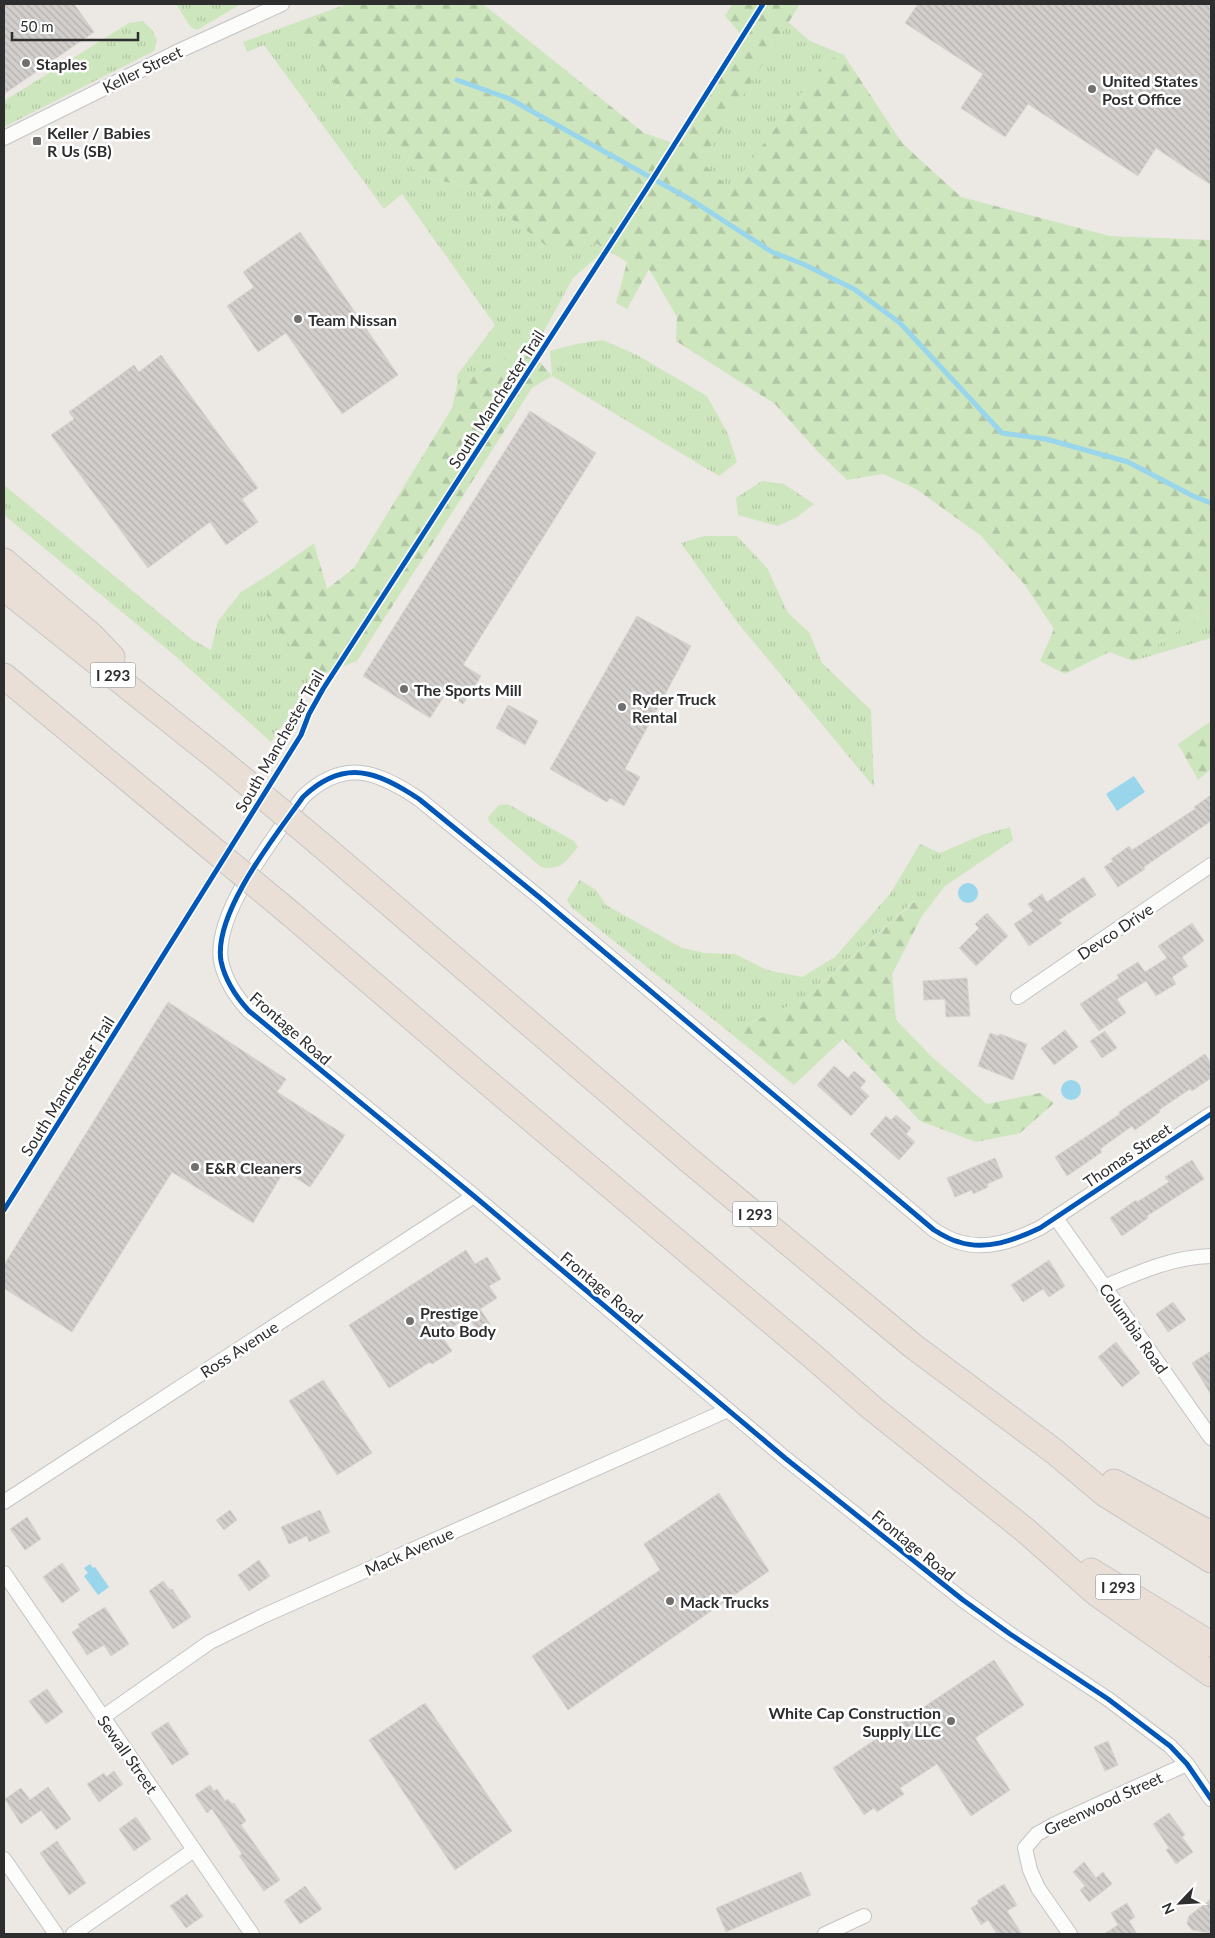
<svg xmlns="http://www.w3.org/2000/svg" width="1215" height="1938" font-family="Lato,sans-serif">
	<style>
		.grass { fill: url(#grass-tufts) }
		.forest { fill: url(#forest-firs) }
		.water { fill: #99d6ec }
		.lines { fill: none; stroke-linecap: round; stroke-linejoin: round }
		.stream { stroke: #99d6ec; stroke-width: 5 }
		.building { fill: url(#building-back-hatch); stroke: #d7d4d0 }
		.street-casing { stroke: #c5c4c5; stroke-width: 16 }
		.highway-casing { stroke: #c6c5c4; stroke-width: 27 }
		.street { stroke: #fcfcfb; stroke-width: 14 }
		.highway { stroke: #eadfd6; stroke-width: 25 }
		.highway-bridge-casing { stroke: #c6c5c4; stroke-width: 27; stroke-linecap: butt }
		.highway-bridge { stroke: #eadfd6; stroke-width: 25 }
		.cycleway-casing { stroke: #fff; stroke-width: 8 }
		.cycleway { stroke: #0057b8; stroke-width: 5 }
		.poi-dot { fill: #706f6e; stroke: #fff; stroke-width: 2 }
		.labels { text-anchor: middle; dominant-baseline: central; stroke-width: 5; stroke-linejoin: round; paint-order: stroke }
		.shield { fill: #fff; stroke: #6d6d6d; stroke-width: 1 }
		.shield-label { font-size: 15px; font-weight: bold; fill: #2e2e2e }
		.poi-label { font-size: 16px; font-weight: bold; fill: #2e2e2e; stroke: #fff; text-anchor: start }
		.street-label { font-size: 16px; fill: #2e2e2e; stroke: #fff }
	</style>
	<defs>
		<pattern id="grass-tufts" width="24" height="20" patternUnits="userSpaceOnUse" patternTransform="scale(1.25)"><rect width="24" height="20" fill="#cee6be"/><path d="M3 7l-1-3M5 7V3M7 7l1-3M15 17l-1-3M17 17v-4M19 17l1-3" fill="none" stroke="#b1c6a4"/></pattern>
		<pattern id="forest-firs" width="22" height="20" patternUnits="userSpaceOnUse" patternTransform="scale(1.25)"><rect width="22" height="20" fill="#cee6be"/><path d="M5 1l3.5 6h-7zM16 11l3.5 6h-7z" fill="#b1c6a4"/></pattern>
		<pattern id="building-back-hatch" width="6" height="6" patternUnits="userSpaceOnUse" patternTransform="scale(1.25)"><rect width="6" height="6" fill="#d1cecb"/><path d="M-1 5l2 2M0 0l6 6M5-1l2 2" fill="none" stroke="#b4b1af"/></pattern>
	</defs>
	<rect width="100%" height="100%" fill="#ece8e4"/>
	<path class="grass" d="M176,4H241L197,30L190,26Z
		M347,4H349L295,31L349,101L422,177L470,187L544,244L595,243L605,250L573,278L532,353L526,346L457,385V375L495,325L402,194L384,209L264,45L247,52L243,42Z
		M143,21L152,30L157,40L154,51L4,127V101L129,23Z
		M788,22L810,41L844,55L826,60L731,190L702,162Z
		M603,340L637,355L707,396L728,434L737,462L719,476L552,376L550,351L576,344Z
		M762,481L784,484L814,504L796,518L777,526L738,515L736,498Z
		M4,485L191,639L211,650L218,621L241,592L270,574L265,612L315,677L271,742L173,654L4,515Z
		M704,536H737L767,568L788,613L809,632L822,663L871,710L874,787L737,622L681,543Z
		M1211,609V638L1133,661Z
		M508,804L574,841L578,847C566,861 561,871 541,867L489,822L488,817L499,805Z
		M1010,827L1013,840L945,886L922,916L915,900L803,1000L729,1032L571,907L567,900L580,880L596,890L606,905L682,948L705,953L735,954L767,970L802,977L835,957L890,894L920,844L940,853L982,835Z"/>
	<path class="forest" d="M349,4H483L644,133L679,145L745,39L725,16L732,4H800L702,162L730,189L826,60L844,55L902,143L961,197L1110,236L1211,240V609L1133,661L1109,652L1065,674L1040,661L1054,629L1025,585L980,535L916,489L883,474L847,480L818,452L775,404L676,341L677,317L649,269L627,309L616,303L627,262L595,243L566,258L544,244L470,187L422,177L349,101L294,31Z
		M526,346L552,376L532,388L357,661L315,677L264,612L270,574L314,543L327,589L354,568L452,408L457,385Z
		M1211,721V769L1198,780L1178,744Z
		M916,900L922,916L892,974L896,1020L933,1058L987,1104L1040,1093L1054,1103L1020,1133L976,1142L920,1121L843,1039L794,1085L729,1032L803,1000Z"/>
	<path class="water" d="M1134,776L1145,792L1117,811L1106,794Z
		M958 893a10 10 0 1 1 20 0a10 10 0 1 1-20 0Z
		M1061 1090a10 10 0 1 1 20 0a10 10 0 1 1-20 0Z
		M90,1564L93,1568L95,1567L109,1587L98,1595L84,1576L88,1573L84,1568Z"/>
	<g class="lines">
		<path class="stream" d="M457,80L510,99L693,201L772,252L803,264L854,289L900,323L1002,433L1046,439L1128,462L1193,496L1211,503"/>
	</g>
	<path class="building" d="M4,4H74L94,32L4,94Z
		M918,4H1211V185L1156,148L1138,176L1028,104L1005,137L961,108L983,74L905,23Z
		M300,232L398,375L342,414L286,333L258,352L227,306L254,287L243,272Z
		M161,355L258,488L242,499L258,522L226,545L210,522L148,568L51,435L74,419L69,412L134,365L139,372Z
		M530,411L596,453L463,665L481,676L463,704L446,693L430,718L363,676Z
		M637,616L691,646L625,769L640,777L624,806L610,798L607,802L550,769Z
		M508,705L538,721L525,745L496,728Z
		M1211,795V821L1144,867L1145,869L1118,887L1104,867L1113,861L1111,859L1129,846L1132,850L1195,809L1194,807Z
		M1084,877L1096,895L1059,920L1062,923L1029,946L1014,924L1033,911L1028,904L1042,894L1047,902Z
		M987,913L1008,936L976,966L959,948L979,928L975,924Z
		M1192,923L1204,941L1182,957L1188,966L1172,977L1176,984L1156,996L1146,981L1117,999L1126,1013L1099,1031L1080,1004L1119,978L1117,975L1138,962L1145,972L1167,958L1158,946Z
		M967,978L970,1016L946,1017L945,999L924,1000L923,981Z
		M168,1002L286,1079L277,1092L345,1135L310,1187L284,1171L253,1223L172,1172L72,1332L4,1288V1265Z
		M1065,1030L1078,1047L1054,1065L1041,1048Z
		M1105,1031L1117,1048L1102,1058L1090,1041Z
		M990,1033L999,1036L1000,1034L1027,1044L1013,1080L978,1066Z
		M1205,1054L1211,1063V1078L1192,1091L1190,1089L1159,1110L1160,1112L1135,1130L1132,1126L1100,1149L1102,1152L1067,1176L1055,1157L1090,1134L1120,1114L1119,1112Z
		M834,1066L848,1078L854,1071L866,1081L860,1088L869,1096L851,1116L817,1085Z
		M896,1115L911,1128L906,1134L915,1142L899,1160L870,1134L886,1116L891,1120Z
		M995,1158L1003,1177L987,1184L988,1187L973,1194L972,1190L955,1197L947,1178Z
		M1192,1160L1204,1179L1147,1216L1148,1218L1122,1236L1110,1218L1136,1200L1137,1202L1169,1182L1165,1177Z
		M466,1250L475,1264L487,1257L501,1279L489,1286L497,1298L480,1309L490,1324L478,1332L468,1317L441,1335L452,1351L432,1364L430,1362L389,1388L349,1325Z
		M1049,1260L1065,1286L1049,1297L1043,1289L1023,1302L1011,1285Z
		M1173,1302L1186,1320L1168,1332L1156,1314Z
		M1116,1342L1140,1373L1122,1387L1098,1357Z
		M1211,1351V1395L1192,1363Z
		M323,1380L372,1453L337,1475L289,1401Z
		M719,1493L769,1571L568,1710L532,1656L660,1570L644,1544Z
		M230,1510L237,1520L224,1530L216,1520Z
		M320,1510L330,1532L309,1542L307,1536L289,1544L281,1527Z
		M27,1517L41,1539L25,1550L10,1529Z
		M259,1560L270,1576L249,1591L238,1575Z
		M62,1563L80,1590L62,1603L43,1577Z
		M163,1581L170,1590L172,1589L191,1617L173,1629L149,1591Z
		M105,1607L129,1644L111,1656L104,1645L87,1655L72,1632L80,1627L78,1624Z
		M994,1660L1024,1705L975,1738L1010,1790L971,1816L937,1764L900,1788L904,1794L877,1812L874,1808L864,1815L833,1768Z
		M47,1689L63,1712L46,1724L29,1701Z
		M425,1703L512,1831L455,1870L369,1740Z
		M168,1722L189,1754L172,1765L151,1733Z
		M1108,1741L1118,1765L1105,1771L1094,1747Z
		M114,1771L123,1784L99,1802L87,1784L104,1773L106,1777Z
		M210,1785L214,1791L217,1789L225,1801L228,1799L232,1804L234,1803L246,1821L241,1825L280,1880L264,1891L239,1856L242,1854L212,1809L207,1813L195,1795Z
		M48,1787L71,1819L56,1830L41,1810L21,1824L5,1799L21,1788L30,1800Z
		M1169,1813L1185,1835L1182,1837L1193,1852L1176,1864L1166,1850L1169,1848L1153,1824Z
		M136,1817L151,1839L134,1851L119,1829Z
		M57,1841L86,1883L69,1895L40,1853Z
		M1084,1862L1096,1878L1103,1872L1112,1884L1089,1902L1080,1890L1085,1886L1073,1872Z
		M801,1872L811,1895L726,1932L716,1908Z
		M1004,1884L1017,1905L1007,1911L1022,1934H997L988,1920L981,1925L971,1908L979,1903L977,1901Z
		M305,1886L322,1909L300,1924L284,1901Z
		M187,1894L203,1916L186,1928L170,1906Z
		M1211,1899V1933L1192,1930L1187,1924L1189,1916Z
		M1127,1903L1135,1917L1129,1921L1137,1934H1104L1118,1925L1111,1913Z"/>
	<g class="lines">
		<defs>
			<path id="street" d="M4,138L181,50L282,4
				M1018,997L1211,865
				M1211,1114L1040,1228C1015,1240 986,1251 959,1242C950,1240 942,1235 934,1230L539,897L419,799C377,771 344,758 303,797C276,835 213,913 221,961C225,980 237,998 249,1011L474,1196L785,1458L963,1600L1010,1634L1108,1699L1170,1746L1187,1764L1211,1799
				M1056,1218L1211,1438
				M1104,1287C1139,1272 1173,1257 1211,1256
				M4,1502L474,1196
				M4,1573L252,1934
				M103,1717L210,1642L263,1616L728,1410
				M4,1859L56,1934
				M73,1934L194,1850
				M825,1934L864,1916
				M1070,1934L1038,1888L1030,1870L1025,1848L1037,1834L1055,1824L1187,1764"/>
			<path id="highway" d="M4,561L92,636L112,657
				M4,588L222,762
				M4,676L174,817
				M319,843L690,1161L913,1346L1055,1452L1105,1494L1211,1560
				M291,914L472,1069L817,1360L872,1408L1025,1530L1096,1593L1211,1674
				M1114,1482L1211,1534
				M1091,1571L1211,1644"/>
		</defs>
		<use href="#street" class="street-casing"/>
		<use href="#highway" class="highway-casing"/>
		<use href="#street" class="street"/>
		<use href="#highway" class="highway"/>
		<defs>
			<path id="highway-bridge" d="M222,762L319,843
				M174,817L291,914"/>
		</defs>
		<use href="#highway-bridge" class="highway-bridge-casing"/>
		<use href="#highway-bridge" class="highway-bridge"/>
		<defs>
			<path id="cycleway" d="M1211,1114L1040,1228C1015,1240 986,1251 959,1242C950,1240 942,1235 934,1230L539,897L419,799C377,771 344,758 303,797C276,835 213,913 221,961C225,980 237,998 249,1011L474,1196L785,1458L963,1600L1010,1634L1108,1699L1170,1746L1187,1764L1211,1799
				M4,1210L301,735L309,714L323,689L647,188L763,4"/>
		</defs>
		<use href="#cycleway" class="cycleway-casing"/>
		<use href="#cycleway" class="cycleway"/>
	</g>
	<g class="poi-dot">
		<circle cx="26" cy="63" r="5"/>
		<circle cx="1092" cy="89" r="5"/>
		<rect x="32" y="136" width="10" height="10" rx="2.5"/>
		<circle cx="298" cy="319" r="5"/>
		<circle cx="404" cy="689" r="5"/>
		<circle cx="622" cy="707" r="5"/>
		<circle cx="195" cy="1167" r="5"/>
		<circle cx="410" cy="1321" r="5"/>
		<circle cx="670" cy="1601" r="5"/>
		<circle cx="951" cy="1721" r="5"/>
	</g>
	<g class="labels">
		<g class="shield">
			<rect x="90.5" y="662.5" width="45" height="25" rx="4"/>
			<rect x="732.5" y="1201.5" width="45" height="25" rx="4"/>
			<rect x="1095.5" y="1574.5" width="45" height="25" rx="4"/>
		</g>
		<g class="shield-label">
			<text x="113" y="675">I 293</text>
			<text x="755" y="1214">I 293</text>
			<text x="1118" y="1587">I 293</text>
		</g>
		<g class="poi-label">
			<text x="36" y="63">Staples</text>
			<text x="1102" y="80">United States<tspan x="1102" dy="18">Post Office</tspan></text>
			<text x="47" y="132">Keller / Babies<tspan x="47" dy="18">R Us (SB)</tspan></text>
			<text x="308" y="319">Team Nissan</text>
			<text x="414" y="689">The Sports Mill</text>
			<text x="632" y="698">Ryder Truck<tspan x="632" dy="18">Rental</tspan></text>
			<text x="205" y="1167">E&amp;R Cleaners</text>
			<text x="420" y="1312">Prestige<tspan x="420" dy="18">Auto Body</tspan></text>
			<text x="680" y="1601">Mack Trucks</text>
			<text x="941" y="1712" text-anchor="end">White Cap Construction<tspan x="941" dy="18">Supply LLC</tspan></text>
		</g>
		<g class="street-label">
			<text transform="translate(142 69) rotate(-26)">Keller Street</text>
			<text transform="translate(496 399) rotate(-57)">South Manchester Trail</text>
			<text transform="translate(279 741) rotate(-60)">South Manchester Trail</text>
			<text transform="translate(1115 931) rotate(-34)">Devco Drive</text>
			<text transform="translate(291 1028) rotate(41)">Frontage Road</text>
			<text transform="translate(67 1086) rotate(-58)">South Manchester Trail</text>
			<text transform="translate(1127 1155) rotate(-34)">Thomas Street</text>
			<text transform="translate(602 1287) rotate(40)">Frontage Road</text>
			<text transform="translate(1134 1328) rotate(55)">Columbia Road</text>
			<text transform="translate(239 1349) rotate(-33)">Ross Avenue</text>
			<text transform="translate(914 1545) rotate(39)">Frontage Road</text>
			<text transform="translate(409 1551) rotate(-24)">Mack Avenue</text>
			<text transform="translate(128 1754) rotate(55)">Sewall Street</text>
			<text transform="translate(1103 1803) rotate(-25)">Greenwood Street</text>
		</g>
	</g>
	<rect width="1215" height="1938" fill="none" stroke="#2e2e2e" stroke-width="10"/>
	<g transform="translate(1180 1903) rotate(245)" stroke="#ffffff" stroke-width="4" paint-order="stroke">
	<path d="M0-4L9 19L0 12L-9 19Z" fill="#2e2e2e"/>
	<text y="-8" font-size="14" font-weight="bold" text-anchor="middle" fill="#2e2e2e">N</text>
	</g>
	<path d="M12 32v8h126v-8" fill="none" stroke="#2e2e2e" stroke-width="2.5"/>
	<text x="20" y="32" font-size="15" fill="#2e2e2e" stroke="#ffffff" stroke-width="4" paint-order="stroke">50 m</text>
</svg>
